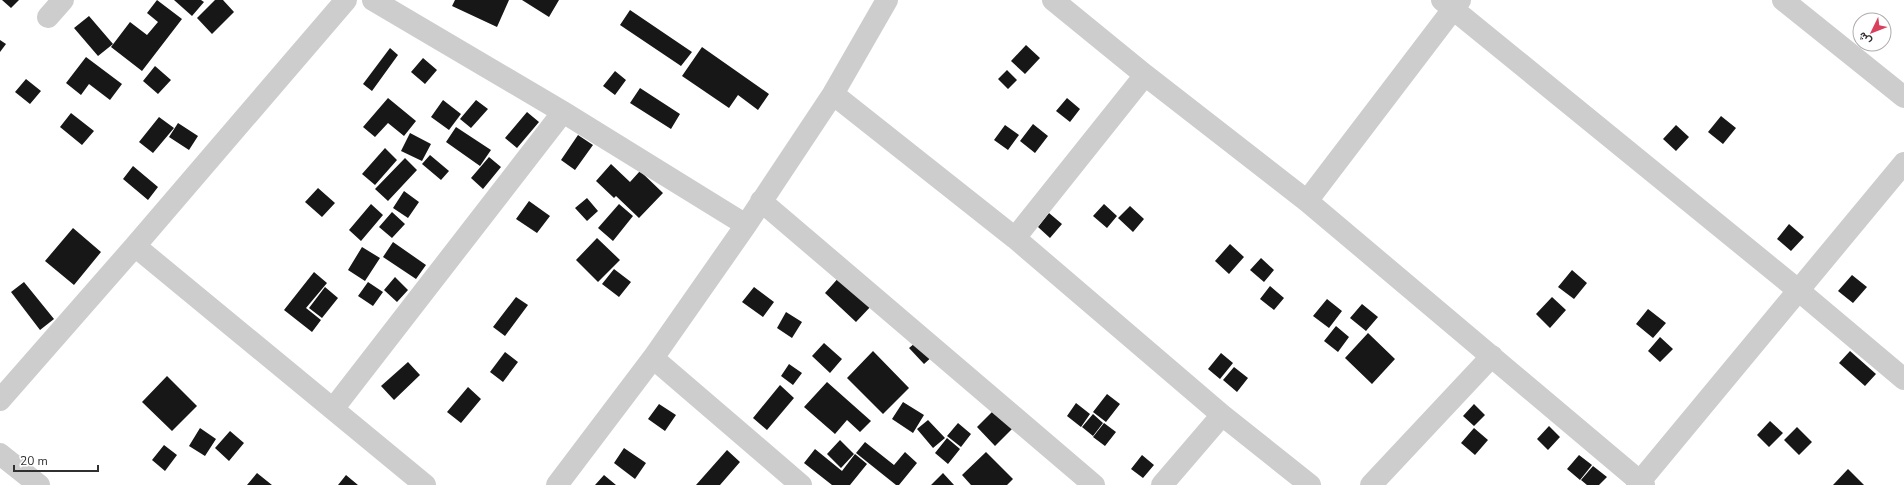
<svg xmlns="http://www.w3.org/2000/svg" width="1904" height="485" font-family="'Nunito Sans',Vazirmatn,sans-serif">
	<style>
		.building { fill: #171717 }
		.lines { fill: none; stroke-linecap: round; stroke-linejoin: round }
		.minor { stroke: #cdcdcd; stroke-width: 22 }
	</style>
	<rect width="100%" height="100%" fill="#fff"/>
	<path class="building" d="M2,0H19L11,8Z
		M157,0L182,19L142,71L111,47L130,22L147,35L158,22L147,13Z
		M174,0H201L204,2L192,16Z
		M215,0H223L234,12L212,34L197,18Z
		M455,0H509L497,27L452,6Z
		M522,0H559L549,17Z
		M630,10L692,52L681,66L620,25Z
		M89,16L113,44L98,56L74,28Z
		M0,40L6,44L0,52Z
		M1026,45L1040,58L1025,74L1011,61Z
		M702,47L769,94L758,110L738,95L729,108L682,76Z
		M390,48L398,55L372,91L363,84Z
		M86,57L122,84L110,100L89,84L81,95L66,83Z
		M423,58L437,70L425,84L411,72Z
		M155,66L171,80L158,94L143,81Z
		M1007,70L1017,80L1008,89L998,79Z
		M615,71L626,80L615,95L603,86Z
		M26,79L41,91L30,104L15,92Z
		M640,88L680,114L671,129L630,103Z
		M388,98L416,121L404,136L388,123L375,137L363,127Z
		M1067,98L1080,109L1070,122L1056,111Z
		M443,100L461,114L449,130L431,117Z
		M476,100L488,109L471,128L460,119Z
		M527,112L539,122L517,148L505,138Z
		M71,113L94,131L82,145L60,127Z
		M1721,116L1736,128L1723,144L1708,132Z
		M159,117L174,128L153,153L139,142Z
		M178,123L198,136L189,150L169,137Z
		M1033,124L1048,136L1035,153L1020,141Z
		M1005,125L1019,135L1008,150L994,140Z
		M1676,125L1689,137L1676,151L1663,139Z
		M456,127L491,150L480,166L446,142Z
		M410,133L431,144L422,161L401,151Z
		M578,135L593,145L575,170L561,160Z
		M385,148L397,160L375,185L362,174Z
		M430,155L449,171L441,180L422,164Z
		M489,157L501,167L483,189L471,178Z
		M405,158L417,170L388,201L375,189Z
		M611,164L630,182L640,171L663,193L639,218L616,196L614,198L596,181Z
		M133,166L158,187L148,200L123,179Z
		M318,188L335,203L322,217L305,202Z
		M404,191L419,202L408,218L393,208Z
		M587,198L598,211L587,221L575,208Z
		M529,201L550,216L537,233L516,219Z
		M371,204L383,215L361,241L349,230Z
		M619,204L633,216L613,241L598,228Z
		M1104,204L1117,216L1107,228L1093,216Z
		M1130,206L1144,219L1133,232L1118,218Z
		M392,212L405,224L392,238L379,227Z
		M1049,213L1062,224L1050,238L1038,227Z
		M1789,224L1804,237L1791,251L1777,239Z
		M73,228L101,252L74,285L45,261Z
		M597,238L620,260L598,282L576,260Z
		M393,242L426,265L416,279L383,257Z
		M1230,244L1244,257L1229,274L1215,261Z
		M362,247L380,258L365,281L348,270Z
		M1261,258L1274,270L1264,282L1250,270Z
		M614,269L631,282L619,297L602,284Z
		M1572,270L1587,283L1574,299L1558,287Z
		M314,272L327,283L306,308L321,320L312,332L284,310Z
		M841,275L873,304L856,322L825,293Z
		M1852,275L1867,287L1853,303L1838,291Z
		M395,277L408,290L397,302L384,290Z
		M24,282L54,319L40,330L11,292Z
		M368,282L383,292L373,306L358,296Z
		M1270,286L1284,298L1274,310L1260,299Z
		M325,287L338,298L322,318L309,308Z
		M754,287L774,302L763,317L742,302Z
		M516,297L528,305L505,336L493,327Z
		M1552,297L1566,310L1550,328L1536,314Z
		M1327,299L1342,311L1329,328L1313,316Z
		M1362,304L1378,317L1366,331L1350,318Z
		M1648,309L1666,323L1653,338L1636,324Z
		M786,312L802,322L792,338L777,328Z
		M1336,326L1349,337L1338,352L1324,341Z
		M1368,333L1395,359L1372,384L1345,358Z
		M1660,337L1673,349L1660,362L1648,351Z
		M920,339L934,355L924,364L909,348Z
		M824,343L842,359L830,373L812,356Z
		M873,351L909,388L883,414L847,378Z
		M1850,351L1876,374L1865,386L1839,363Z
		M505,352L518,362L503,382L490,372Z
		M1221,353L1233,363L1220,379L1208,369Z
		M408,362L420,375L394,400L381,386Z
		M789,364L802,373L793,385L781,376Z
		M1234,367L1248,378L1237,392L1223,380Z
		M167,376L197,406L172,431L142,402Z
		M827,382L871,421L860,432L847,420L835,434L804,407Z
		M780,385L794,398L767,430L753,418Z
		M468,387L481,399L461,423L447,412Z
		M1107,394L1120,404L1106,422L1093,412Z
		M903,402L924,415L913,433L892,419Z
		M1076,403L1090,414L1081,427L1067,416Z
		M659,404L676,415L665,431L648,419Z
		M1474,404L1485,415L1474,426L1463,416Z
		M998,406L1016,425L995,446L977,427Z
		M1093,414L1103,423L1093,436L1082,427Z
		M928,420L945,438L933,448L917,429Z
		M1770,421L1783,433L1769,447L1757,435Z
		M958,423L971,434L961,447L947,436Z
		M1104,423L1116,432L1105,446L1093,437Z
		M1549,426L1560,437L1548,450L1537,439Z
		M1797,427L1812,442L1799,455L1784,440Z
		M200,428L216,439L205,456L189,446Z
		M1474,428L1488,440L1475,455L1461,443Z
		M230,431L244,443L229,461L215,448Z
		M947,438L960,449L948,464L935,453Z
		M840,440L854,454L841,468L827,454Z
		M865,442L894,465L905,452L917,463L899,485H896L856,453Z
		M164,445L177,455L165,471L152,460Z
		M624,448L646,463L635,479L614,463Z
		M815,449L842,471L855,454L867,464L850,485H832L804,463Z
		M727,450L740,462L720,485H696Z
		M986,452L1013,479L1007,485H971L962,475Z
		M1142,455L1154,465L1143,478L1131,469Z
		M1579,455L1592,465L1580,480L1567,469Z
		M1593,466L1607,477L1599,485H1587L1581,480Z
		M1848,469L1864,485H1833Z
		M257,473L272,485H247Z
		M943,473L954,485H931Z
		M346,475L358,485H338Z
		M604,475L616,485H595Z"/>
	<g class="lines">
		<path class="minor" d="M373,0L563,112L746,225
			M1053,0L1145,75L1307,201L1644,485
			M1442,0L1798,290L1904,379
			M1783,0L1904,97
			M48,17L63,0
			M833,94L1015,238L1222,415L1310,485
			M761,201L1094,485
			M1307,201L1460,0
			M1015,238L1145,75
			M135,246L425,485
			M653,358L801,485
			M0,400L135,246L346,0
			M333,409L563,112
			M0,454L39,485
			M557,485L653,358L746,225L833,94L887,0
			M1162,485L1222,415
			M1371,485L1492,356
			M1637,485L1904,163"/>
	</g>
	<g transform="translate(1872 32) rotate(227)"><circle r="19" fill="#ffffff" stroke="#acacac"/>
	<path d="M0-3L7 15L0 10L-7 15Z" fill="#d8405d"/>
	<text y="-6" font-size="11" font-weight="bold" text-anchor="middle" fill="#303030">ش</text>
	</g>
	<path d="M14 465v6h84v-6" fill="none" stroke="#303030" stroke-width="2"/>
	<text x="20" y="465" font-size="12" fill="#303030" stroke="#ffffff" stroke-width="3" paint-order="stroke">20 m</text>
</svg>
